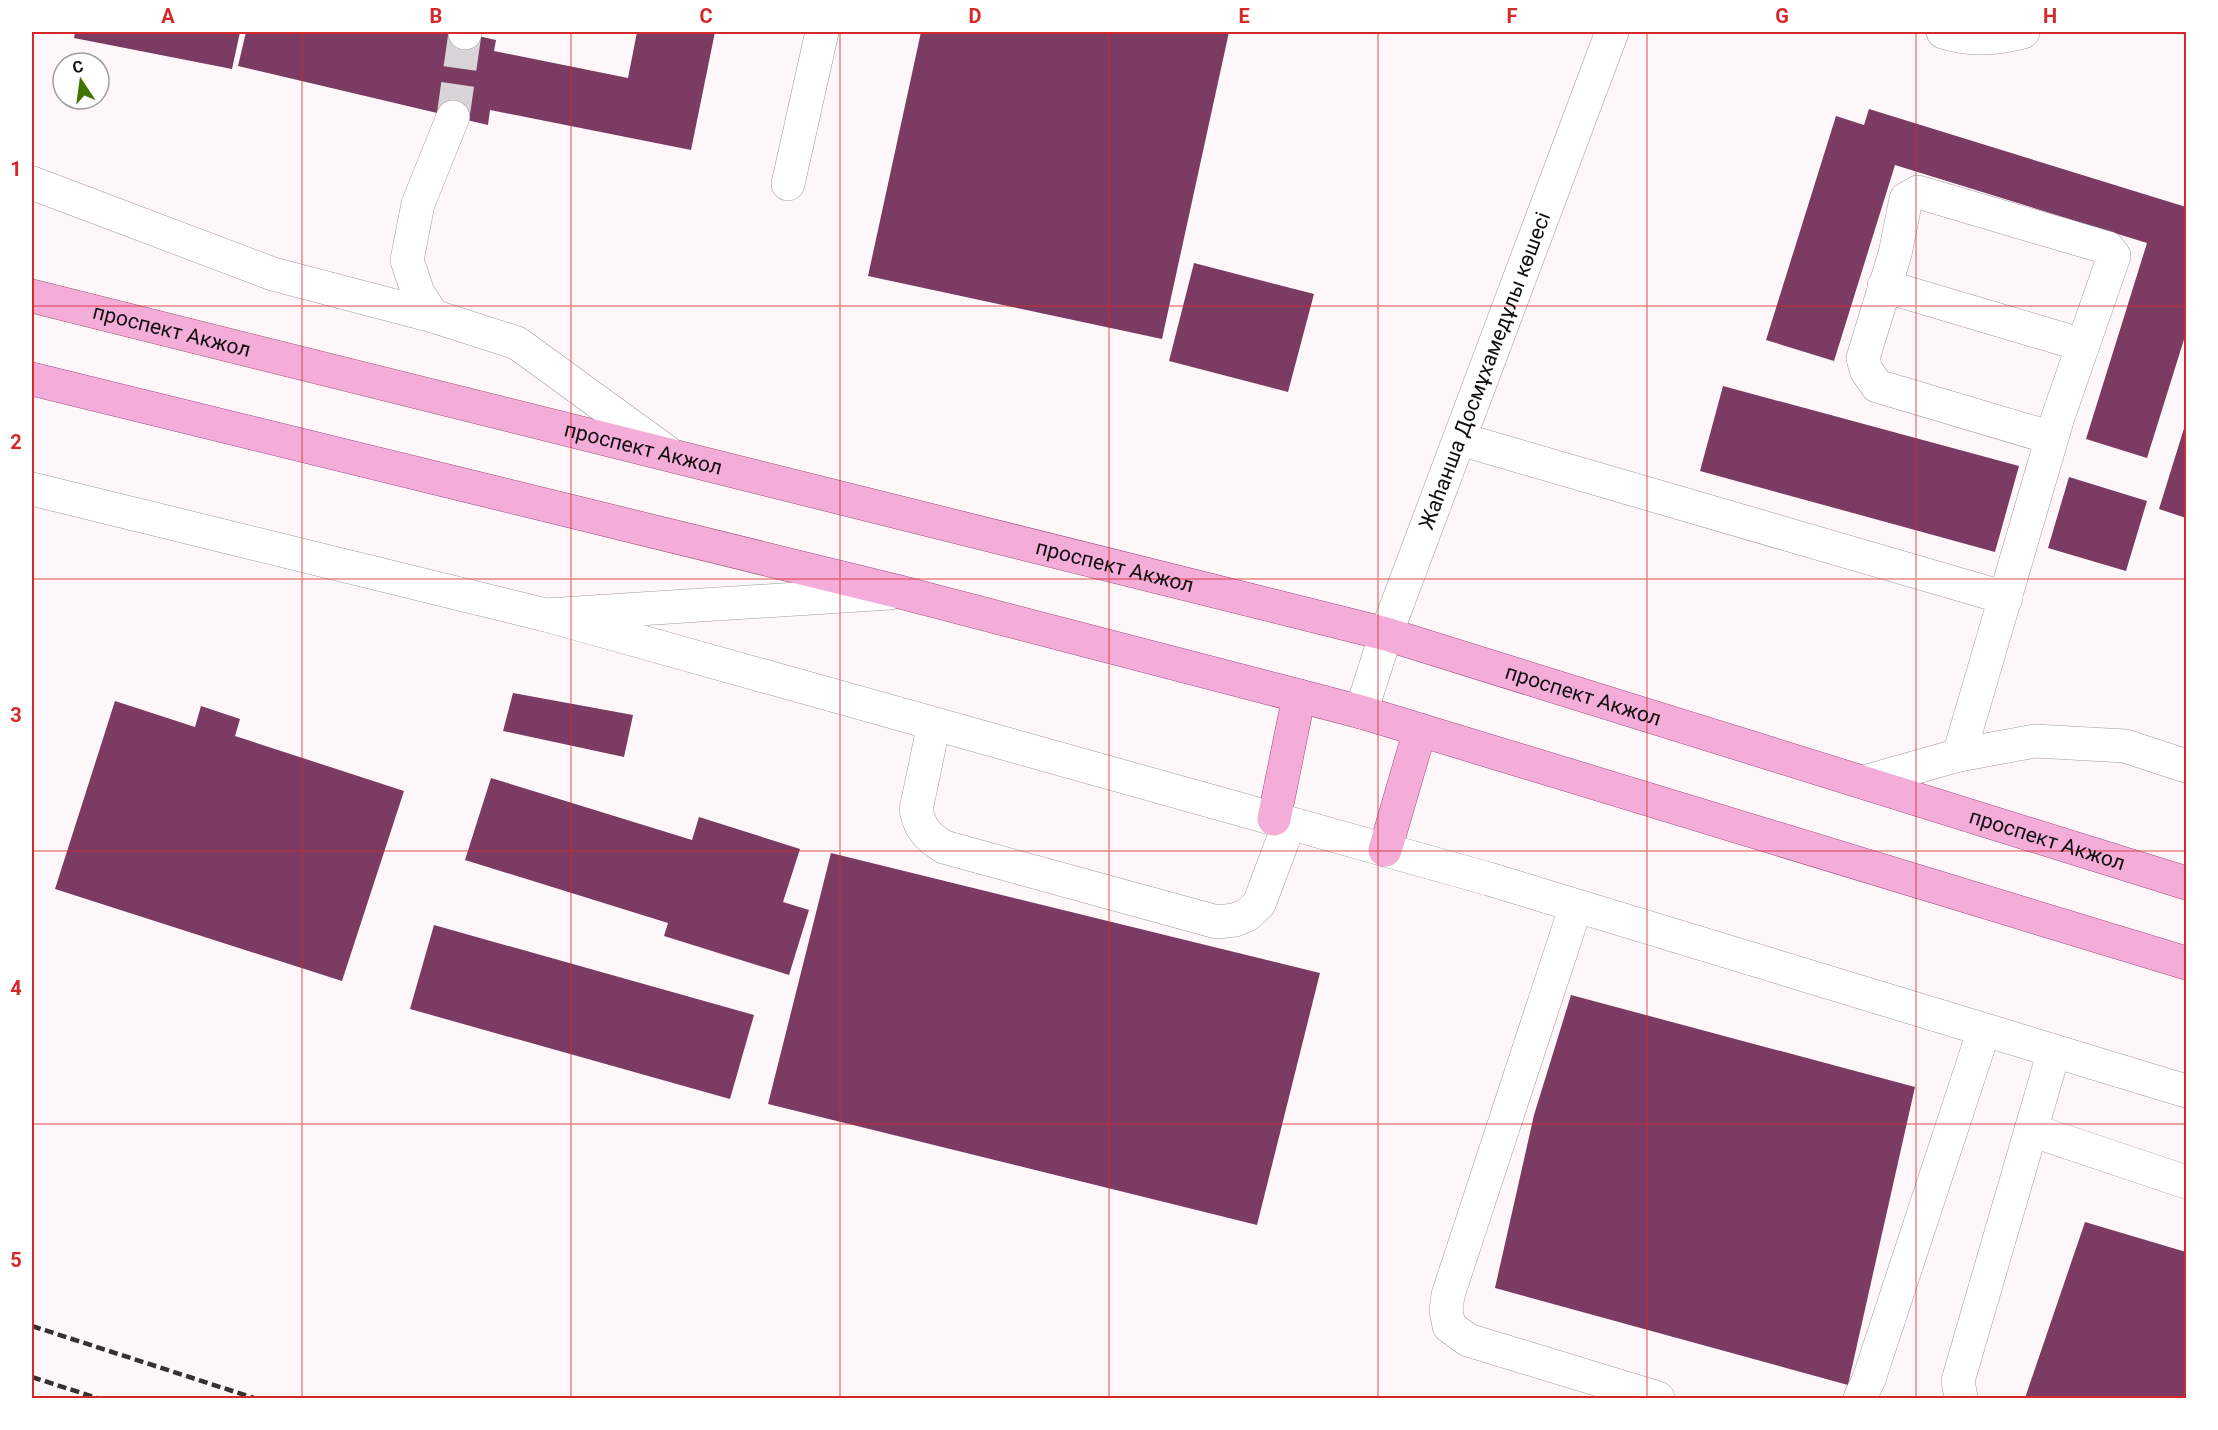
<svg xmlns="http://www.w3.org/2000/svg" width="2218" height="1430" font-family="Roboto,sans-serif">
	<style>
		.building { fill: #7b3b63 }
		.lines { fill: none; stroke-linecap: round; stroke-linejoin: round }
		.minor-tunnel { stroke: #d9d4d7; stroke-width: 33; stroke-dasharray: 33 16; stroke-linecap: butt }
		.minor-casing { stroke: #a09b9e; stroke-width: 34 }
		.major-casing { stroke: #9f5082; stroke-width: 34 }
		.minor { stroke: #fff; stroke-width: 33 }
		.major { stroke: #f4acd9; stroke-width: 33 }
		.rail { stroke: #343133; stroke-width: 4.5; stroke-dasharray: 9 4.5; stroke-linecap: butt }
		.grid { fill: none; stroke: #d62828; stroke-width: 1.5; stroke-opacity: 0.55 }
		.labels { text-anchor: middle; dominant-baseline: central; stroke-width: 6; stroke-linejoin: round; paint-order: stroke }
		.street-label { font-size: 21px; fill: #100e0f; stroke: #fff }
		.neatline { fill: none; stroke: #d62828; stroke-width: 2 }
		.grid-label { font-size: 20px; text-anchor: middle; font-weight: bold; fill: #d62828 }
	</style>
	<rect width="100%" height="100%" fill="#fdf7fa"/>
	<path class="building" d="M75,32H240L232,69L74,38Z
		M246,32H460L496,40L494,51L628,78L637,32H715L691,150L490,110L488,125L238,66Z
		M921,32H1229L1162,339L868,276Z
		M1869,109L2186,207V333L2147,458L2086,439L2147,243L1895,165L1834,361L1766,340L1836,116L1864,125Z
		M1194,263L1314,294L1288,392L1169,361Z
		M1723,386L2019,466L1995,552L1700,471Z
		M2186,422V518L2159,509Z
		M2069,477L2147,501L2126,571L2048,548Z
		M513,693L633,715L624,757L503,731Z
		M115,701L195,727L201,706L240,719L235,736L404,791L342,981L55,889Z
		M491,778L692,840L699,817L800,849L783,902L809,910L789,975L664,936L668,923L465,860Z
		M831,853L1320,973L1257,1225L768,1104Z
		M434,925L754,1015L730,1099L410,1009Z
		M1571,995L1915,1087L1848,1385L1495,1288L1534,1115Z
		M2085,1222L2186,1252V1398H2025Z"/>
	<g class="lines">
		<path class="minor-tunnel" d="M453,117L465,33"/>
		<defs>
			<g id="minor">
				<path d="M1943,32C1971,41 1995,39 2023,32"/>
				<path d="M465,33V32"/>
				<path d="M32,183L273,274L433,316L517,343L671,455"/>
				<path d="M788,184L822,32"/>
				<path d="M1884,286L2083,345"/>
				<path d="M433,316L418,293L407,260L418,204L453,117"/>
				<path d="M1460,439L2006,598"/>
				<path d="M32,489L546,615L890,593"/>
				<path d="M546,615L1489,879L2186,1091"/>
				<path id="s1" d="M1361,712L1386,634L1612,32"/>
				<path d="M934,724L916,810C920,829 928,837 944,847L1217,922L1235,920L1247,915L1259,904L1289,824"/>
				<path d="M1959,755L2058,417L2114,256L2108,248L1918,192L1906,199L1895,254L1863,358L1866,370L1877,386L2052,438"/>
				<path d="M1864,782L1959,755L2035,741L2125,746L2186,766"/>
				<path d="M1576,906L1448,1295L1446,1310L1449,1326L1468,1340L1658,1398"/>
				<path d="M2031,1130L2186,1182"/>
				<path d="M1860,1398L1869,1379L1984,1030"/>
				<path d="M1961,1398L1958,1381L2054,1051"/>
			</g>
			<g id="major">
				<path id="s2" d="M32,296L1386,634L2186,883"/>
				<path d="M32,379L900,592L1361,712L2186,963"/>
				<path d="M1274,819L1299,696"/>
				<path d="M1385,850L1420,730"/>
			</g>
		</defs>
		<use href="#minor" class="minor-casing"/>
		<use href="#major" class="major-casing"/>
		<use href="#minor" class="minor"/>
		<use href="#major" class="major"/>
		<path class="rail" d="M32,1326L254,1398
			M32,1377L97,1398"/>
	</g>
	<path class="grid" d="M302,32V1398M571,32V1398M840,32V1398M1109,32V1398M1378,32V1398M1647,32V1398M1916,32V1398M32,306H2186M32,579H2186M32,851H2186M32,1124H2186"/>
	<g class="labels">
		<g class="street-label">
			<text stroke="none"><textPath href="#s2" startOffset="144">проспект Акжол</textPath></text>
			<text stroke="none"><textPath href="#s1" startOffset="363">Жаһанша Досмұхамедұлы көшесі</textPath></text>
			<text stroke="none"><textPath href="#s2" startOffset="630">проспект Акжол</textPath></text>
			<text stroke="none"><textPath href="#s2" startOffset="1116">проспект Акжол</textPath></text>
			<text stroke="none"><textPath href="#s2" startOffset="1602">проспект Акжол</textPath></text>
			<text stroke="none"><textPath href="#s2" startOffset="2088">проспект Акжол</textPath></text>
		</g>
	</g>
	<rect width="2218" height="1430" fill="none" stroke="#ffffff" stroke-width="66"/>
	<g transform="translate(81 81) rotate(347)"><circle r="28" fill="#ffffff" stroke="#9f9f9f" stroke-width="1.5"/>
	<path d="M0-4.5L10 22L0 15L-10 22Z" fill="#417500"/>
	<text y="-9" font-size="16" font-weight="bold" text-anchor="middle" fill="#100e0f">С</text>
	</g>
	<rect x="33" y="33" width="2152" height="1364" class="neatline"/>
	<g class="grid-label">
		<text x="168" y="23">A</text>
		<text x="436" y="23">B</text>
		<text x="706" y="23">C</text>
		<text x="975" y="23">D</text>
		<text x="1244" y="23">E</text>
		<text x="1512" y="23">F</text>
		<text x="1782" y="23">G</text>
		<text x="2050" y="23">H</text>
		<text x="16" y="176">1</text>
		<text x="16" y="449">2</text>
		<text x="16" y="722">3</text>
		<text x="16" y="995">4</text>
		<text x="16" y="1267">5</text>
	</g>
</svg>
